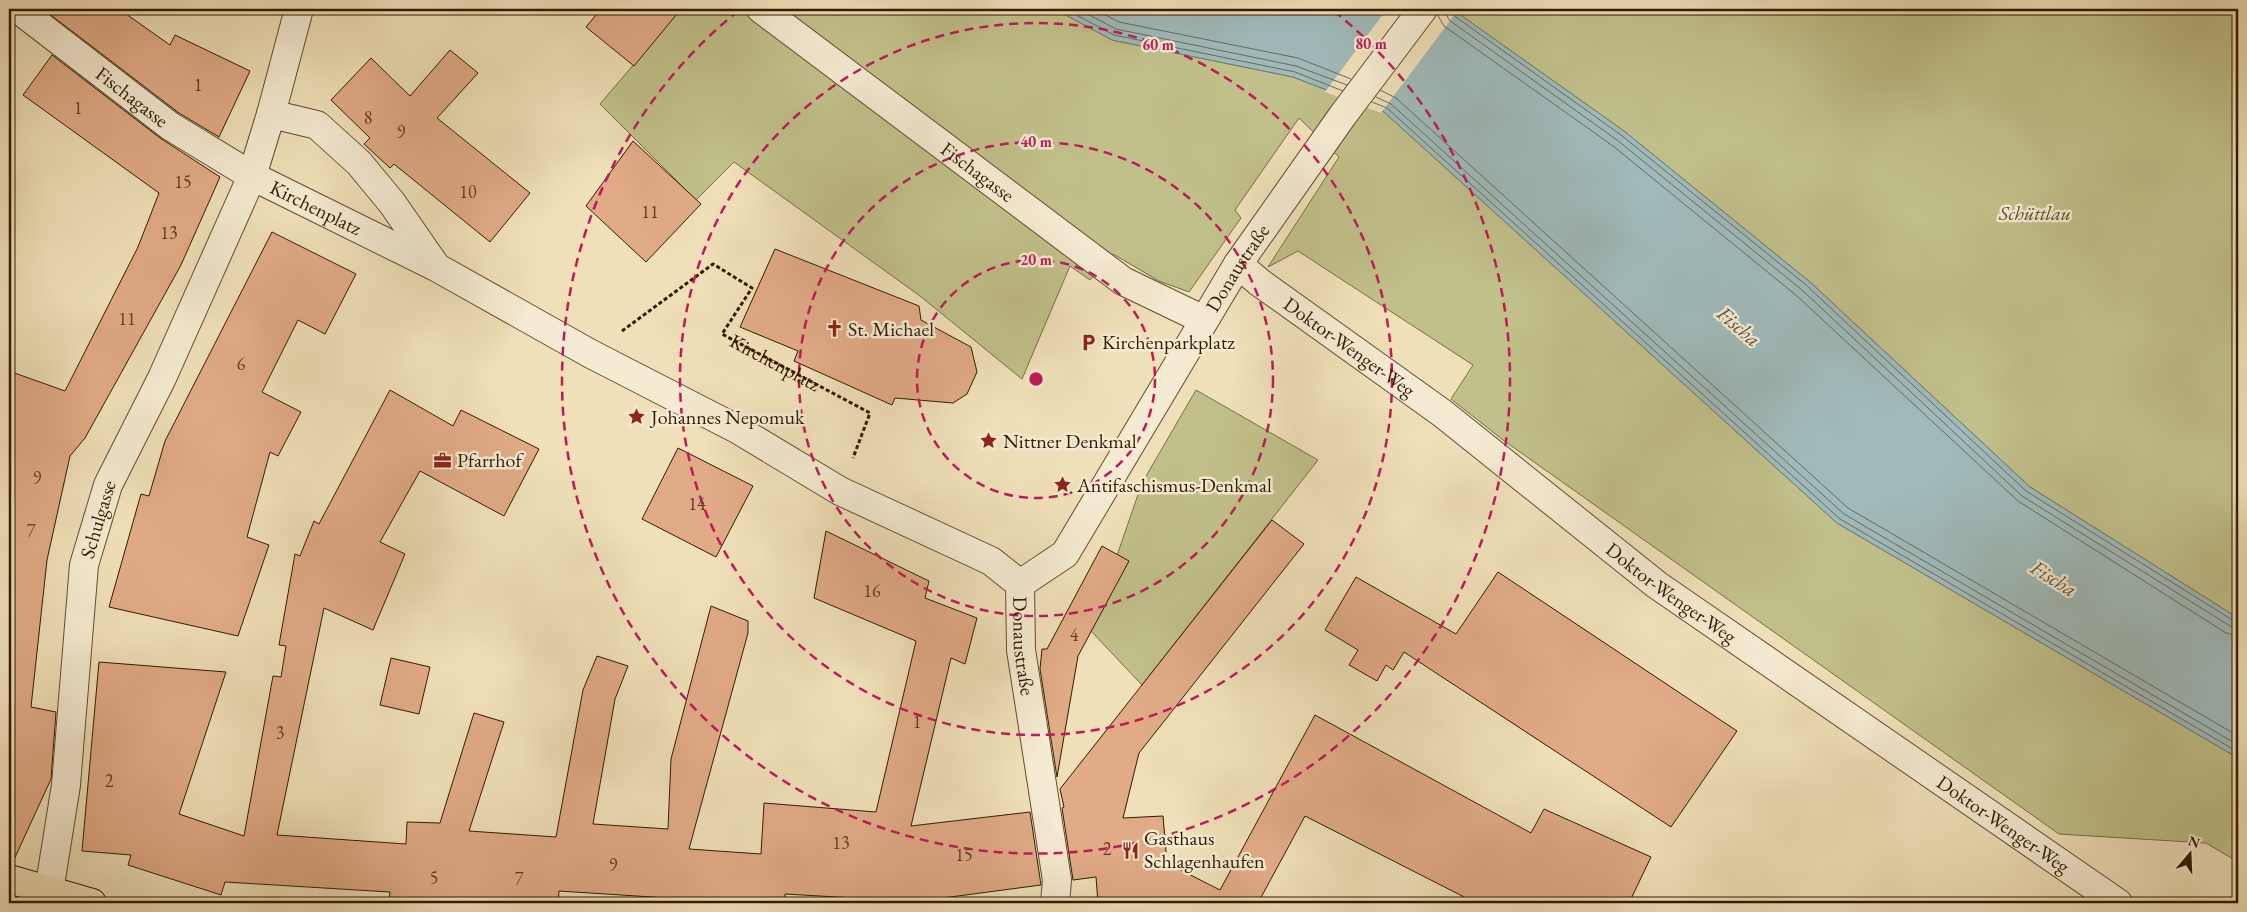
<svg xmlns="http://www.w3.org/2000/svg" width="2247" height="912" font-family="'EB Garamond',serif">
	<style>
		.green { fill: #c1c08a; stroke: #796d45 }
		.water { fill: #9fbaba; stroke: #737a70 }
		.pier { fill: #f0e0b9 }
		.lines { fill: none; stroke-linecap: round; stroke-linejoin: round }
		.shore { stroke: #686a5d; stroke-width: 1 }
		.building { fill: #e1ab87; stroke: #311a00 }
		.street-casing { stroke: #614c2e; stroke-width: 30 }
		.primary-casing { stroke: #311a00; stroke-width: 30 }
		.path { stroke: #311a00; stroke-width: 3; stroke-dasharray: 4 2.5; stroke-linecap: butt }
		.street { stroke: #f5ebd2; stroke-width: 28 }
		.primary { stroke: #f0e0b9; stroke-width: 28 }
		.ring { fill: none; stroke: #c2185b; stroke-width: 2.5; stroke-dasharray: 9 6 }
		.labels { text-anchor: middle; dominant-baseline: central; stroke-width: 5; stroke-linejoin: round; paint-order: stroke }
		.number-label { font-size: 18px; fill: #5d3e22 }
		.street-label { font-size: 20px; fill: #311a00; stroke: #f5ebd2 }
		.park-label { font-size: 20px; font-style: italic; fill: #5c4c29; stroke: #f5ebd2 }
		.poi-label { font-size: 20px; fill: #311a00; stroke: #f5ebd2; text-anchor: start }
		.water-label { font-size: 21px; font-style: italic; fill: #585241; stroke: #f5ebd2 }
		.centre { fill: #c2185b; stroke: #f5ebd2; stroke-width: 2.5 }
		.ring-label { font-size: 15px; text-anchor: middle; font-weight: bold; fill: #c2185b; stroke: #f5ebd2; stroke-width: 5; stroke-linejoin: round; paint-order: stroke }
	</style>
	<rect width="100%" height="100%" fill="#f0e0b9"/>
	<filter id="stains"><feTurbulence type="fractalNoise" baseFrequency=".004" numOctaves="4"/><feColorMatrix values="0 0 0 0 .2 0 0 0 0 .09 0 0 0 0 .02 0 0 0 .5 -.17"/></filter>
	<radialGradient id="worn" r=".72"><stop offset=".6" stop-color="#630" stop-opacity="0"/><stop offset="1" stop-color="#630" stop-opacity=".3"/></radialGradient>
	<path class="green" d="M678,9H1055L1112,40L1293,77L1384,112L1837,523L2238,758V862L2206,843L2059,834L1503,440L1451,399L1473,365L1298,251L1268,267L1339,157L1299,118L1235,210L1241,218L1189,292L1159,281L1113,254L1090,280L1070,266L1022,379L920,296L734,162L696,200L600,104L675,16Z
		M1452,9H2238V618L2030,487L1810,282L1624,131Z
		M1196,390L1318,460L1142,685L1091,631L1142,483Z"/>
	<path class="water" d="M1055,9H1452L1624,131L1810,282L2030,487L2238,618V758L1837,523L1384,112L1293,77L1112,40Z"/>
	<path class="pier" d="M1387,9L1458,10L1381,113L1325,92Z"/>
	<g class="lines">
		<path class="shore" d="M1065,9L1114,35L1295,72L1343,91
			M1078,9L1116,29L1296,66L1347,85
			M1094,9L1119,22L1298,58L1351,79
			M1444,9L1449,20L1617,140L1802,290L2022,496L2230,626L2238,628
			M1450,9L1453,15L1621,135L1806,285L2026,491L2234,621L2238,622
			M1437,14L1444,26L1613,146L1797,296L2018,501L2226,633L2238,636
			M1380,90L1396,98L1848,508L2238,736
			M1376,97L1391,104L1844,514L2238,745
			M1372,102L1387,108L1840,519L2238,752"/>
	</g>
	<path class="building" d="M43,9H119L170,45L175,35L250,71L219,137L179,113Z
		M601,9H681L634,66L586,27Z
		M450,50L478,73L437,118L530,193L490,242L394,164L390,168L364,144L370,138L331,100L371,58L410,96Z
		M52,55L160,138L220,177L181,265L85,438L70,456L47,560L31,707L56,712L51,779L12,864H9V371L65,391L138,247L159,193L23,95Z
		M633,141L701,204L646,262L586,206Z
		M272,232L356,274L325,334L298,320L262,392L301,412L278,456L270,452L247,537L269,545L238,636L109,607L141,494L149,496L165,441Z
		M775,249L919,306L921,320L971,347L977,372L967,394L953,403L895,398L892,405L794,361L798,351L740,327Z
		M390,390L453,426L461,410L539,449L504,516L420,471L380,542L405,554L373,630L324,608L277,835L406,844L407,822L440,823L474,713L504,722L469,831L556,837L583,690L597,656L628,666L615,699L593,824L668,829L671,759L711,606L748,621V633L689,849L761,854L764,803L876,812L916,641L814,598L826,531L929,581L925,598L977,618L965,664L951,658L911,826L1030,812L1041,885L905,903H890L889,900L785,894V903H745L559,891L558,903H389L390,892L225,882L221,895L128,865L131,855L82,851L99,662L226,672L179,814L244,836L273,676L281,677L286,646L279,645L295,554L300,556L314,521L319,524Z
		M678,448L753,486L716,557L642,519Z
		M1272,520L1304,544L1139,753L1123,818L1163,816L1167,863L1220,890L1315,715L1531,833L1544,809L1651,857L1629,903H1476L1305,816L1258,903H1098L1096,877L1073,880L1062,808L1064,807L1060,789Z
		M1102,546L1129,561L1078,656L1057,777L1040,669L1042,649H1047Z
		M1498,572L1737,731L1671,827L1404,652L1393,670L1386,665L1377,681L1349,665L1358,650L1325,630L1356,577L1456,634Z
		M391,658L430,667L419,714L380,705Z"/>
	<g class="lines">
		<defs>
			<g id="street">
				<path id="s2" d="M18,9L170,126L252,176L436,267L591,354L737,429L840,491L991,561L1020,584"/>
				<path id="s3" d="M761,9L1123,281L1204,320"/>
				<path d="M271,114L299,9"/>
				<path id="s4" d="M1238,264L1259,282L1442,413L1657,585L2118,903"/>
				<path id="s5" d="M1020,584L1065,554L1238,264L1343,115L1423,9"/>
				<path id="s6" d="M1020,584L1021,650L1057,880L1055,903"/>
				<path id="s7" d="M49,891L66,785L84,565L108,485L162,378L252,176L271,114L317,125L359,163L392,203L435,265"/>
			</g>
			<path id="primary" d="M9,879L92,903"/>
		</defs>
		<use href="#street" class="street-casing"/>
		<use href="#primary" class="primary-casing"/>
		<path class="path" id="s1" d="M622,331L713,264L752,288L722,334L870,413L853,458"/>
		<use href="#street" class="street"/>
		<use href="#primary" class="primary"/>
	</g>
	<g class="ring">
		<circle cx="1036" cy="379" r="119"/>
		<circle cx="1036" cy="379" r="237"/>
		<circle cx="1036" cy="379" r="356"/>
		<path d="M1334 11A474 474 0 1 1 738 11"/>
	</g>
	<defs>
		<symbol id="church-bare" viewBox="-9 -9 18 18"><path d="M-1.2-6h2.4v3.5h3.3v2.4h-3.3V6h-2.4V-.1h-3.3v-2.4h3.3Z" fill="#8f2418" stroke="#f5ebd2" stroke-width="2.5" paint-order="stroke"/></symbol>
		<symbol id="parking-bare" viewBox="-9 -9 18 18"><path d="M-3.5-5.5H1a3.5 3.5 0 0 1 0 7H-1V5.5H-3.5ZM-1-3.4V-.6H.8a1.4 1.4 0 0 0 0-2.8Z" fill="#8f2418" stroke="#f5ebd2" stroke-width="2.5" paint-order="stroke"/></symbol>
		<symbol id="sight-bare" viewBox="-9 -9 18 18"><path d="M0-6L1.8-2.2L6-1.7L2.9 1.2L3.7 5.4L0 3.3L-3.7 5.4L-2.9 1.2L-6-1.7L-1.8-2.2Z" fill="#8f2418" stroke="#f5ebd2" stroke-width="2.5" paint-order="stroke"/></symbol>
		<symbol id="office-bare" viewBox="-9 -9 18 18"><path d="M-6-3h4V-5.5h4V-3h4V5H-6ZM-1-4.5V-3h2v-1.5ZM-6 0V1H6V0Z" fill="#8f2418" stroke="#f5ebd2" stroke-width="2.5" paint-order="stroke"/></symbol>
		<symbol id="restaurant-bare" viewBox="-9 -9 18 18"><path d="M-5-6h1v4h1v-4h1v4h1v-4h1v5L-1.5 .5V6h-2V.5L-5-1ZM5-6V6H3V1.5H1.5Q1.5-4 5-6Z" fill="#8f2418" stroke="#f5ebd2" stroke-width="2.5" paint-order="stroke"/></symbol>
	</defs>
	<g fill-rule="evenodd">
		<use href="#church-bare" x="822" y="316" width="25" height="25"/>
		<use href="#parking-bare" x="1076" y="330" width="25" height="25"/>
		<use href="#sight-bare" x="624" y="404" width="25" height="25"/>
		<use href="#sight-bare" x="976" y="428" width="25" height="25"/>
		<use href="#office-bare" x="430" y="448" width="25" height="25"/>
		<use href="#sight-bare" x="1050" y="472" width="25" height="25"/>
		<use href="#restaurant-bare" x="1118" y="838" width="25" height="25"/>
	</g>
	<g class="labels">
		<g class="number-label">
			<text x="198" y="84">1</text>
			<text x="78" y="107">1</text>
			<text x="368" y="117">8</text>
			<text x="401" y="131">9</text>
			<text x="183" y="181">15</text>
			<text x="468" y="191">10</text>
			<text x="650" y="211">11</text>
			<text x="169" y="232">13</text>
			<text x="127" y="318">11</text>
			<text x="241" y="363">6</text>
			<text x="37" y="477">9</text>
			<text x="697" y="503">14</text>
			<text x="31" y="530">7</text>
			<text x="872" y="590">16</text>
			<text x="1074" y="634">4</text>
			<text x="917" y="721">1</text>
			<text x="280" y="732">3</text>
			<text x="109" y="780">2</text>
			<text x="841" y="842">13</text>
			<text x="1107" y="848">2</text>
			<text x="964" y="854">15</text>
			<text x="613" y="864">9</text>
			<text x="434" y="877">5</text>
			<text x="519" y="878">7</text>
		</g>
		<g class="street-label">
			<text stroke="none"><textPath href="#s2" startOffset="144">Fischagasse</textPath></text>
			<text stroke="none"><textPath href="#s3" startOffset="271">Fischagasse</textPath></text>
			<text stroke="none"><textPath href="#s2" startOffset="359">Kirchenplatz</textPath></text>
			<text stroke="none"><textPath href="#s5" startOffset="388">Donaustraße</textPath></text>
			<text stroke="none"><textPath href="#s4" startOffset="139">Doktor-Wenger-Weg</textPath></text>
			<text stroke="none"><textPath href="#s1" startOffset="274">Kirchenplatz</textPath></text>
			<text stroke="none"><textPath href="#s7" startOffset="376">Schulgasse</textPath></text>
			<text stroke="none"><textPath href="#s4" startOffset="544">Doktor-Wenger-Weg</textPath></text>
			<text stroke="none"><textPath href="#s6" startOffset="62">Donaustraße</textPath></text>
			<text stroke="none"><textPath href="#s4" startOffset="949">Doktor-Wenger-Weg</textPath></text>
		</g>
		<g class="park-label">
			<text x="2035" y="213">Schüttlau</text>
		</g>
		<g class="poi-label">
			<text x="848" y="329">St. Michael</text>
			<text x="1102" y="342">Kirchenparkplatz</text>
			<text x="651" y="417">Johannes Nepomuk</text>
			<text x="1003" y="441">Nittner Denkmal</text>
			<text x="457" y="460">Pfarrhof</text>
			<text x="1077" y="485">Antifaschismus-Denkmal</text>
			<text x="1144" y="838">Gasthaus<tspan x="1144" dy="23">Schlagenhaufen</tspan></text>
		</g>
		<g class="water-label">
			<text transform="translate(1739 326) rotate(41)">Fischa</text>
			<text transform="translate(2054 578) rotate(32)">Fischa</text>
		</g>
	</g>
	<circle cx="1036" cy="379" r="8" class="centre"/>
	<g class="ring-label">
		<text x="1371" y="49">80 m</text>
		<text x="1158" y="50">60 m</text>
		<text x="1036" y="147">40 m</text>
		<text x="1036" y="265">20 m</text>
	</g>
	<rect width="2247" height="912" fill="none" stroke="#f0e0b9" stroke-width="30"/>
	<rect x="10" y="10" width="2227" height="892" fill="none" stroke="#311a00" stroke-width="2.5"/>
	<rect x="15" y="15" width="2217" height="882" fill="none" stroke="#311a00"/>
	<g transform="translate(2190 854) rotate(19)" stroke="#f5ebd2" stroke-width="4" paint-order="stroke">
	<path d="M0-4L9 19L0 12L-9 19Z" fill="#311a00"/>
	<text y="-8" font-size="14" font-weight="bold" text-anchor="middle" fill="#311a00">N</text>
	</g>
	<rect width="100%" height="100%" filter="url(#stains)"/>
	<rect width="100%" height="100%" fill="url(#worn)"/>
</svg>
